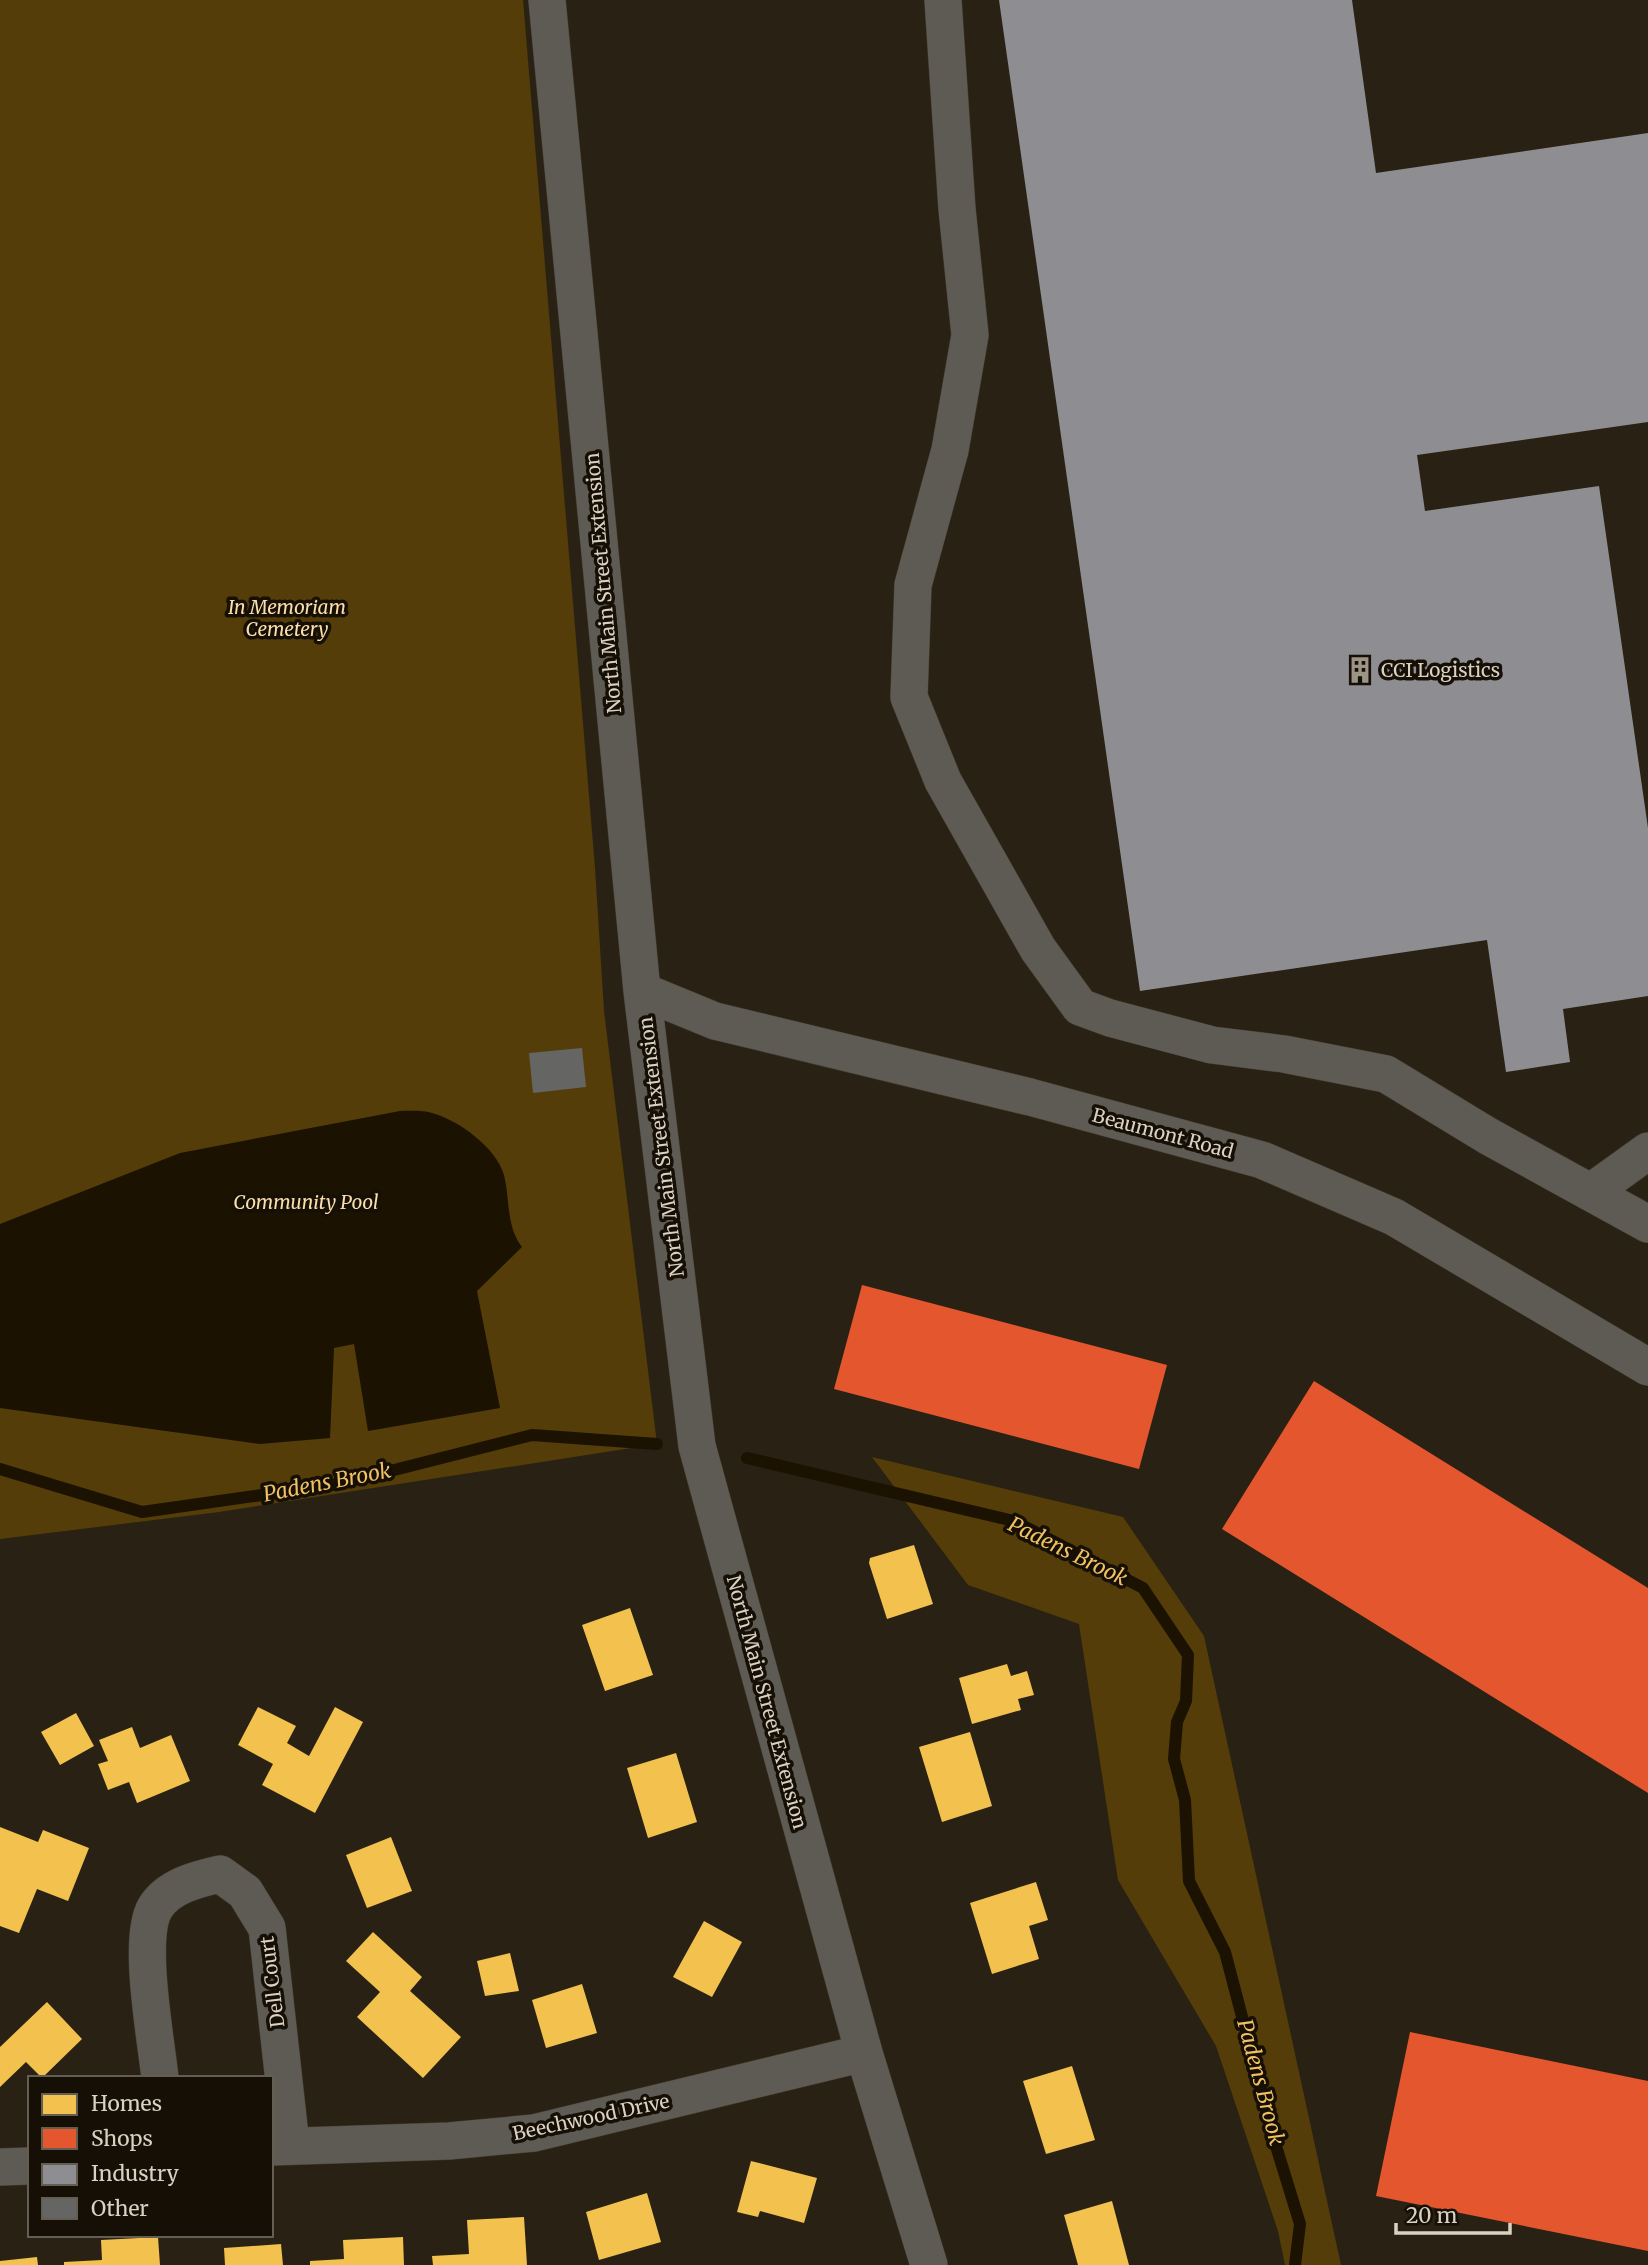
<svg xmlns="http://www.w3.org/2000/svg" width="1648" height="2265" font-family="Merriweather,serif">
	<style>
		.green { fill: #543d08 }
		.water { fill: #1b1202 }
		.homes { fill: #f2c14e }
		.shops { fill: #e4572e }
		.industry { fill: #8d8d92 }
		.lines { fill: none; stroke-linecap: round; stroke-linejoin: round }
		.stream { stroke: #1b1202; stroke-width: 12 }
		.building { fill: #656564 }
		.minor-casing { stroke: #443d32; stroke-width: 38 }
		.minor { stroke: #5e5b55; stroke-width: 37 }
		.labels { text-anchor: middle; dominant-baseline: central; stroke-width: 7; stroke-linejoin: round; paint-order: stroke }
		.street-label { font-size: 19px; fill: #dad1c3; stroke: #150f05 }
		.park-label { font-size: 19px; font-style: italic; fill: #fbdeaa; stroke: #150f05 }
		.poi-label { font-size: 19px; fill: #dad1c3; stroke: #150f05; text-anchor: start }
		.water-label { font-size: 21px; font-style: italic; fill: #f0c062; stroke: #150f05 }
	</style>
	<rect width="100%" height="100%" fill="#292214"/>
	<path class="green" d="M0,0H523L595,868L604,1011L657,1444L219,1512L0,1539Z
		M872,1457L1123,1517L1204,1636L1341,2265H1285L1278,2231L1216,2046L1118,1880L1079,1624L968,1585Z"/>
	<path class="water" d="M400,1111C410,1111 422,1110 432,1113C458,1120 496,1147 504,1175C510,1199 506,1227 522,1247L477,1291L500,1408L368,1431L354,1344L334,1348L330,1438L260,1444L0,1408V1224L180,1153Z"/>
	<path class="homes" d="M914,1545L933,1604L887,1619L869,1563L870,1558Z
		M630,1608L653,1675L605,1691L582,1625Z
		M1007,1664L1011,1676L1027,1671L1034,1695L1018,1699L1021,1710L972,1724L959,1678Z
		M258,1707L296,1726L287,1743L309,1756L335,1707L363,1722L315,1813L262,1785L273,1764L238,1745Z
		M76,1713L94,1746L60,1765L41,1732Z
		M132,1727L140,1748L171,1735L190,1781L137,1803L129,1782L108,1790L98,1764L108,1761L99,1740Z
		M970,1732L992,1806L942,1822L919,1747Z
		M676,1753L697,1822L648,1838L627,1768Z
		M0,1827L38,1842L43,1830L89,1848L68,1901L37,1889L19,1933L0,1926Z
		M391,1837L412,1891L367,1908L346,1855Z
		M1036,1882L1048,1920L1029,1926L1039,1959L992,1974L970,1903Z
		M704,1921L742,1942L712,1997L673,1977Z
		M373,1932L422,1977L410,1991L461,2037L423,2078L357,2017L380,1992L346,1961Z
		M510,1953L519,1991L485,1996L477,1961Z
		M582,1984L597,2033L546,2048L532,2000Z
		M47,2002L82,2039L42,2078L26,2062L0,2087V2047Z
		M1072,2066L1095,2140L1046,2154L1023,2081Z
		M751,2161L817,2178L804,2223L760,2211L758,2217L737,2212Z
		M647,2193L661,2242L599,2260L586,2212Z
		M1112,2201L1129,2265H1078L1064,2215Z
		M524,2217L527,2265H433L432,2256L469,2254L467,2220Z
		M158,2237L160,2265H64V2262L102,2260L101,2240Z
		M403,2237L404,2265H310V2261L344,2259L343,2240Z
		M281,2244L283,2265H225L224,2248Z
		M37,2257L38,2265H0V2261Z"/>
	<path class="shops" d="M862,1285L1167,1365L1139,1469L834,1389Z
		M1314,1381L1648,1588V1793L1222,1529Z
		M1410,2032L1648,2081V2251L1376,2196Z"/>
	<path class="industry" d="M999,0H1352L1376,173L1648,133V422L1417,455L1425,511L1599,486L1648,828V996L1563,1009L1570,1062L1506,1072L1487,940L1140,991Z"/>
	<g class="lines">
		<path class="stream" d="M747,1458L1014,1521L1143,1588L1188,1655L1186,1701L1177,1722L1174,1759L1185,1800L1189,1881L1225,1952L1276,2146L1300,2224L1295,2265
			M0,1469L142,1512L339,1484L532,1435L657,1444"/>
	</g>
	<path class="building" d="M582,1048L586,1087L533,1093L529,1053Z"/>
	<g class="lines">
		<defs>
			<path id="minor" d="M547,0L642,991L697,1446L864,2053L929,2265
				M943,0L957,209L970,335L950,450L913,585L909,697L943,781L1038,949L1080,1007L1110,1018L1212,1045L1284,1054L1386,1074L1488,1136L1648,1224
				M642,991L715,1021L1030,1097L1262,1160L1394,1217L1648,1367
				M1591,1192L1648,1151
				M160,2078C156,2039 137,1939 155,1908C168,1886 198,1879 220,1874L245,1892L267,1928L291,2145
				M271,2147L449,2141L534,2133L864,2053
				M0,2167L30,2166"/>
		</defs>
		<use href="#minor" class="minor-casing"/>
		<use href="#minor" class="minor"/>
	</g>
	<defs>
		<symbol id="building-bare" viewBox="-9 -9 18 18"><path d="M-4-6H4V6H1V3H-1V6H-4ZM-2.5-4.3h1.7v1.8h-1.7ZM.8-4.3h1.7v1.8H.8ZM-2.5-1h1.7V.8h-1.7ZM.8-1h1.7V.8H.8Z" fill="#9c9486" stroke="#150f05" stroke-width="2.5" paint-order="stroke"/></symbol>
	</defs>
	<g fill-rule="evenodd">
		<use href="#building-bare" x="1341" y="651" width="38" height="38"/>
	</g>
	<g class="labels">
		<g class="street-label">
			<text transform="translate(603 583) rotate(-95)">North Main Street Extension</text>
			<text transform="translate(1163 1133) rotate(15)">Beaumont Road</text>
			<text transform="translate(661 1147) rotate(-97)">North Main Street Extension</text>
			<text transform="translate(767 1702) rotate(75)">North Main Street Extension</text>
			<text transform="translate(272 1982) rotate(-97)">Dell Court</text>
			<text transform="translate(591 2117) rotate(-12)">Beechwood Drive</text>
		</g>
		<g class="park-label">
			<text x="287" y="607">In Memoriam<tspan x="287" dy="22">Cemetery</tspan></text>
			<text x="306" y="1202">Community Pool</text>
		</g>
		<g class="poi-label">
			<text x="1381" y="670">CCI Logistics</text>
		</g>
		<g class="water-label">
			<text transform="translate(327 1482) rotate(-11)">Padens Brook</text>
			<text transform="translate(1068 1551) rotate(26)">Padens Brook</text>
			<text transform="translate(1261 2082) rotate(75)">Padens Brook</text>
		</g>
	</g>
	<rect x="28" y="2076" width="245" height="161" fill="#150f05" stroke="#645d51" stroke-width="2"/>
	<rect x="42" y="2094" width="35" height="21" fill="#f2c14e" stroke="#645d51" stroke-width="2"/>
	<text x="91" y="2111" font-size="21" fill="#dad1c3">Homes</text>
	<rect x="42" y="2128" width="35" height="21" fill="#e4572e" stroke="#645d51" stroke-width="2"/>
	<text x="91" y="2146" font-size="21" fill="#dad1c3">Shops</text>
	<rect x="42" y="2164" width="35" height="21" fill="#8d8d92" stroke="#645d51" stroke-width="2"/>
	<text x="91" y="2181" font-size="21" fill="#dad1c3">Industry</text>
	<rect x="42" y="2198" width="35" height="21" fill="#656564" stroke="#645d51" stroke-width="2"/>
	<text x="91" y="2216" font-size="21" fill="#dad1c3">Other</text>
	<path d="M1396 2223v10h114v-10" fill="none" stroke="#dad1c3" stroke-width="3.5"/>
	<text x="1406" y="2223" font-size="21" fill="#dad1c3" stroke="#150f05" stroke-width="5" paint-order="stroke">20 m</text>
</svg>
